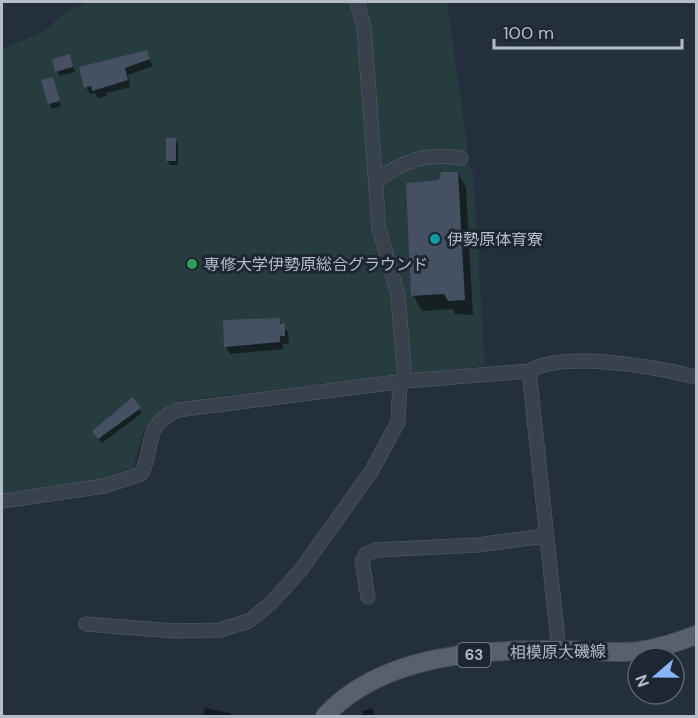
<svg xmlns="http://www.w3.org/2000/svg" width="698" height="718" font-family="'DM Sans','Noto Sans JP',sans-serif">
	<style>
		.green { fill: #263c3f }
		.shadow { fill: #0007 }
		.building { fill: #455162 }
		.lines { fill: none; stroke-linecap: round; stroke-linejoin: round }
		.minor-casing { stroke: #565f6c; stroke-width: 15 }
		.major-casing { stroke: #414a57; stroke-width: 20 }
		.minor { stroke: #38414e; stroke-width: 14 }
		.major { stroke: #56606e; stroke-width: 18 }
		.culture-dot { fill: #0f9aa8; stroke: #1d2633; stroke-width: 2 }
		.leisure-dot { fill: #2e9e5b; stroke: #1d2633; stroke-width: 2 }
		.labels { text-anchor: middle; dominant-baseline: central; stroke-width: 6; stroke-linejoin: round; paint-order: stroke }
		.shield { fill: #1d2633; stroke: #878f9c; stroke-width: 1.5 }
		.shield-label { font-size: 15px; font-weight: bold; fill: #b4bcc9 }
		.poi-label { font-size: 16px; fill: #b4bcc9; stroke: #1d2633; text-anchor: start }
		.street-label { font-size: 16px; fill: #b4bcc9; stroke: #1d2633 }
	</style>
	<rect width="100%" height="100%" fill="#242f3e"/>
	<path class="green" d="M91,2H350L357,30L374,231L391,296L399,355L397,369L393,375L177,401L143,431L133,467L98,480L2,492V49L44,32L65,12Z
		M363,2H447L468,151L463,157L473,172L485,366L415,373L411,369L404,290L388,229L369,25Z"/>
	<path class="shadow" d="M146,52L153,66L128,75L130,87L107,93V96L98,98L95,93L90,94L86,87Z
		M69,56L75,72L60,76L57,71Z
		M53,78L61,106L52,109L43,81Z
		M175,139L178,144V165H170L168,160Z
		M458,173L466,188L473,315L455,314L453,309L422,311L413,295Z
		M279,320L288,332L289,343L283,344V349L230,354L226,347Z
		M133,399L142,413L102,443L97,436L111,419L109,417Z
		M205,708L230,713L232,716H203Z
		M372,708L375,716H363L362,711Z"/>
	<path class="building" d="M147,50L150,59L125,68L128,80L92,91L91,86L84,88L79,67Z
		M70,54L73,67L55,72L52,59Z
		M53,77L60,101L48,104L41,80Z
		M166,138H176V161H166Z
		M441,172H458L465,300L448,301L444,294L411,296L406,183L439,180Z
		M280,318V324L285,323V336H280V342L224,347L223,320Z
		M133,397L141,408L98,439L92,431Z"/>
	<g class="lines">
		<defs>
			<path id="minor" d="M357,2L364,27L379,228L398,295L405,381L529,371L559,650
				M376,182C402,160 427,153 461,158
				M529,371C566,350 655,367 696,377
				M2,501L104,486L141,474C156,446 141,428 177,410L405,381
				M368,597L362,562L366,554L376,550L477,545L545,536
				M86,624L173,631L220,630L249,621L270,604L300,571L371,472L398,422L400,382"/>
			<path id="major" d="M325,716C382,654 482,649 561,650C587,650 614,654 639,651C659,648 678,642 696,635"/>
		</defs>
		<use href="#minor" class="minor-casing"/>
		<use href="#major" class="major-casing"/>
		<use href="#minor" class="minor"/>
		<use href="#major" class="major"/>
	</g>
	<circle class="culture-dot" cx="435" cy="239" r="6"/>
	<circle class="leisure-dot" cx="192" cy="264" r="6"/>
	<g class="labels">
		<rect class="shield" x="457.5" y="643" width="33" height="24" rx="4.5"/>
		<g class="shield-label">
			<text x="474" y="655">63</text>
		</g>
		<g class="poi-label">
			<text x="447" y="239">伊勢原体育寮</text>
			<text x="204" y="264">専修大学伊勢原総合グラウンド</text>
		</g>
		<g class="street-label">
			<text transform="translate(558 652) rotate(-1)">相模原大磯線</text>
		</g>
	</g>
	<rect width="698" height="718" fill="none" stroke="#b4bcc9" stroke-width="6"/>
	<g transform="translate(656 676) rotate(250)"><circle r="28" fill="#1d2633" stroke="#59626f" stroke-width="1.5"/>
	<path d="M0-4.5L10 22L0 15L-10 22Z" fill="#8ab4f8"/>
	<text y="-9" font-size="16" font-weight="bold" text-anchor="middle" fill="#b4bcc9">N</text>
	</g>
	<path d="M494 39v9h188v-9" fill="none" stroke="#b4bcc9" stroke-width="3"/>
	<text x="503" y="39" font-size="18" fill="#b4bcc9" stroke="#1d2633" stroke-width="4.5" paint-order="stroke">100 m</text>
</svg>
